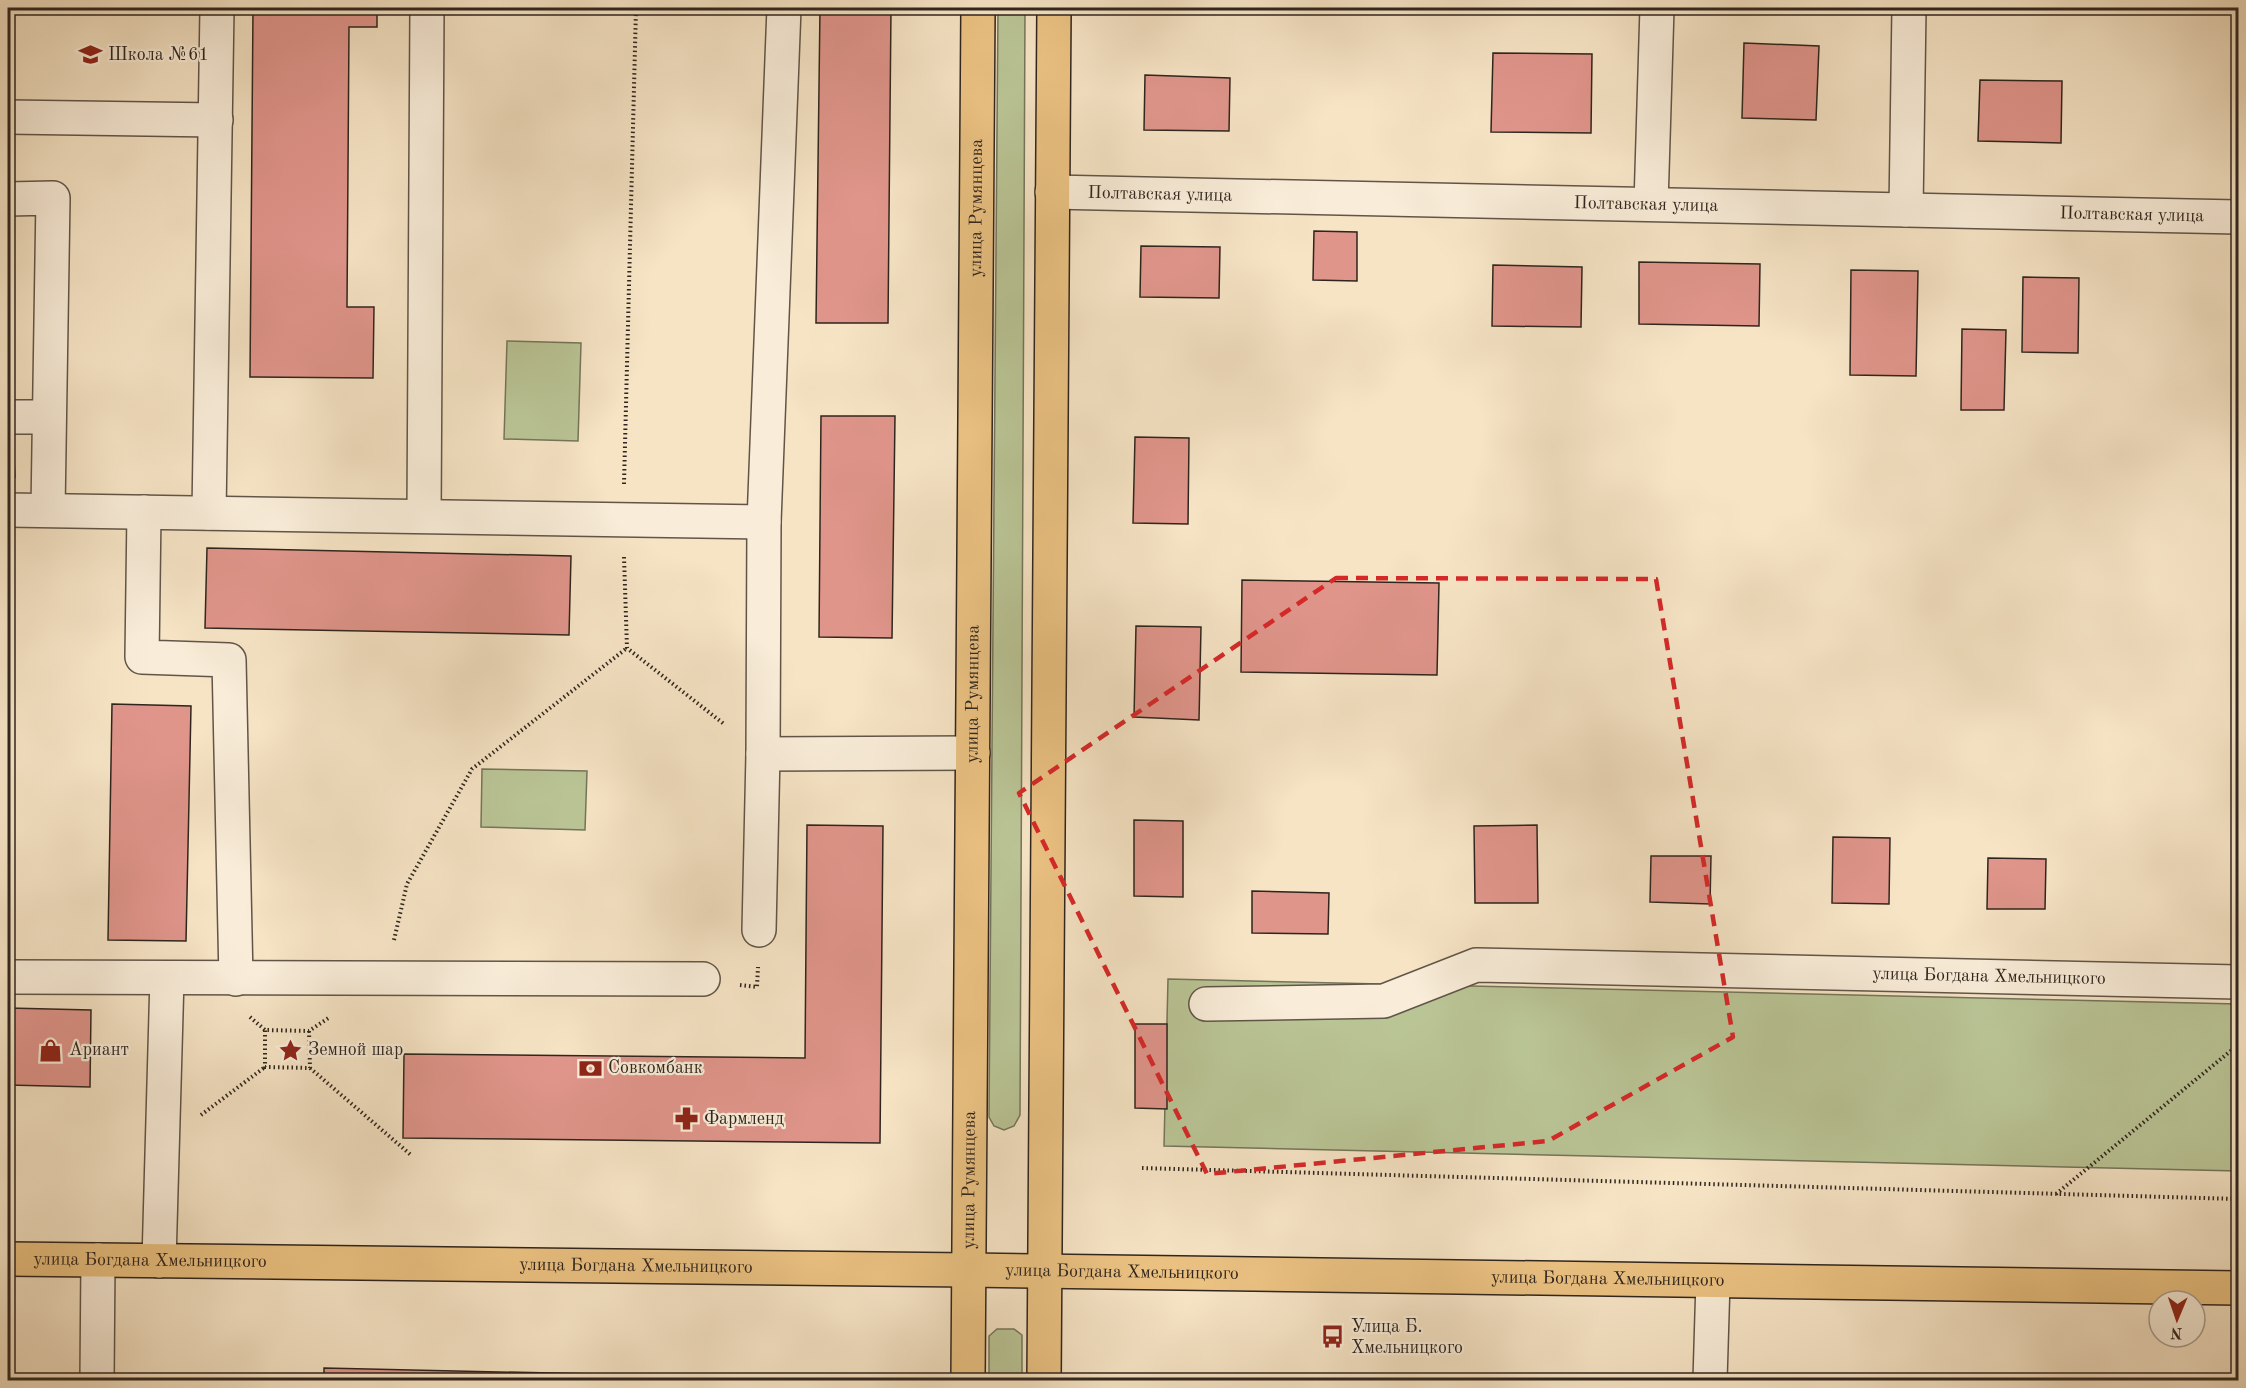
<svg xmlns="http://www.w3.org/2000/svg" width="2246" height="1388" font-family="'Old Standard TT',serif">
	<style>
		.green { fill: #bac596; stroke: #74755a; stroke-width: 1.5 }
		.building { fill: #e0958b; stroke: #2f251e; stroke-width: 1.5 }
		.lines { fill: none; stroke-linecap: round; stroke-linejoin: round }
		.minor-casing { stroke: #615548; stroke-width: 36 }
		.major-casing { stroke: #2f251e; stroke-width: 36 }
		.path { stroke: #2f251e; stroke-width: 4; stroke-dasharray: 1.5 3; stroke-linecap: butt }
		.minor { stroke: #f9edd9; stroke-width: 33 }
		.major { stroke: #ebc282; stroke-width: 33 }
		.marked { fill: none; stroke: #d62828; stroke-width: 4.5; stroke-dasharray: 12 8; stroke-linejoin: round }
		.labels { text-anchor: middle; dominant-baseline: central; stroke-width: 4.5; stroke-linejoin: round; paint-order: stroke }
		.poi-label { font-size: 18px; fill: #2f251e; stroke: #f9edd9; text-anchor: start }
		.street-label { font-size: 18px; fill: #2f251e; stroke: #f9edd9 }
	</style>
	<rect width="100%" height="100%" fill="#f6e4c5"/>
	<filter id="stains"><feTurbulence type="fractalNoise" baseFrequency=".00333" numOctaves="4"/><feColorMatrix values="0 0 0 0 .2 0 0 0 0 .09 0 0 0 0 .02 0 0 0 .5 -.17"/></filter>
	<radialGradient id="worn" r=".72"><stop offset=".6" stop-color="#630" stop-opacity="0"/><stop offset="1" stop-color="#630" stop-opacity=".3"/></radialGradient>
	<path class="green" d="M998,8H1025L1020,1115L1014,1126L1004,1130L994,1126L989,1117Z
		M507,341L581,343L578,441L504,439Z
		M482,769L587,771L585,830L481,827Z
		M1168,979L2238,1004V1171L1164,1146Z
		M997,1329H1014L1022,1335V1380H989V1336Z"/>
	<path class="building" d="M253,8H377V27H349L347,307H374L373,378L250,377Z
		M820,8H891L888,323H816Z
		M1744,43L1819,46L1816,120L1742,118Z
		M1493,53L1592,54L1591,133L1491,132Z
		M1145,75L1230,78L1229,131L1144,130Z
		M1980,80L2062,81L2061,143L1978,141Z
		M1314,231L1357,232V281L1313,280Z
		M1141,246L1220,247L1219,298L1140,297Z
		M1639,262L1760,264L1759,326L1639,324Z
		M1493,265L1582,267L1581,327L1492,326Z
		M1851,270L1918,271L1916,376L1850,375Z
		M2023,277L2079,278L2078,353L2022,352Z
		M1962,329L2006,330L2004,410H1961Z
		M821,416H895L892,638L819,637Z
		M1135,437L1189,438L1188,524L1133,523Z
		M8,459H14L15,477H8Z
		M207,548L571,556L569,635L205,628Z
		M1242,580L1439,583L1437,675L1241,672Z
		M1136,626L1201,627L1199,720L1134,717Z
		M112,704L191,706L186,941L108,940Z
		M1134,820L1183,821V897L1134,896Z
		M807,825L883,826L880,1143L403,1138L404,1054L805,1058Z
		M1537,825L1538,903H1475L1474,826Z
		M1833,837L1890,838L1889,904L1832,903Z
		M1651,856H1711L1710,904L1650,902Z
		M1988,858L2046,859L2045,909H1987Z
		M1252,891L1329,893L1328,934L1252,933Z
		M8,1008L91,1010L90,1087L8,1085Z
		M1135,1024H1167V1109L1135,1108Z
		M324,1368L864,1380H324Z"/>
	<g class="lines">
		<defs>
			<g id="minor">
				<path d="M8,117L216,120"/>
				<path id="s1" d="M1052,192L2238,217"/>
				<path d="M8,199L53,198L48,510"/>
				<path d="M1651,204L1657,8"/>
				<path d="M1906,210L1909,8"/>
				<path d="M8,417H49"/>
				<path d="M8,510L764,522"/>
				<path d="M144,512L142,657L229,660L236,979"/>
				<path d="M209,513L217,8"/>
				<path d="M424,515L427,8"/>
				<path d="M763,754L973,753"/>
				<path d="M759,930L763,754L764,522L784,8"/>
				<path d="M8,977L703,979"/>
				<path id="s2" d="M1206,1004L1384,1001L1476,965L2238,982"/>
				<path d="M159,1261L167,978"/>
				<path d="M97,1380L98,1260"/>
				<path d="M1710,1380L1713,1281"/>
			</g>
			<g id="major">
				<path id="s3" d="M8,1259L969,1270L2238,1288"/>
				<path id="s4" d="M968,1380L978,8"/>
				<path d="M1044,1380L1054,8"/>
			</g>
		</defs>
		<use href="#minor" class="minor-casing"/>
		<use href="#major" class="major-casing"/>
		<path class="path" d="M624,484L636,8
			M624,557L627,648L724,724
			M394,940L407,884L472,769L627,648
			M740,985L757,987L758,967
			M250,1017L265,1030
			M309,1031L310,1068L265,1067V1030L309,1031L330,1017
			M310,1068L411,1155
			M201,1115L265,1067
			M1142,1168L2238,1199
			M2056,1194L2238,1045"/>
		<use href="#minor" class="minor"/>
		<use href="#major" class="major"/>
	</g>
	<path class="marked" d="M1336,578L1656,579L1733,1037L1548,1141L1207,1174L1019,793Z"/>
	<defs>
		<symbol id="school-bare" viewBox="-9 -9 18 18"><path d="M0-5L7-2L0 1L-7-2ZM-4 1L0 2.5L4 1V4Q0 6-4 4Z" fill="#8f2418" stroke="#f9edd9" stroke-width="2.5" paint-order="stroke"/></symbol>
		<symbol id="shop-bare" viewBox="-9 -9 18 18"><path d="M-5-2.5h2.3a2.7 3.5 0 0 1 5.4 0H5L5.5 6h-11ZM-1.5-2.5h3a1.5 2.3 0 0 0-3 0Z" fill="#8f2418" stroke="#f9edd9" stroke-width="2.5" paint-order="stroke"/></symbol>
		<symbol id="sight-bare" viewBox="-9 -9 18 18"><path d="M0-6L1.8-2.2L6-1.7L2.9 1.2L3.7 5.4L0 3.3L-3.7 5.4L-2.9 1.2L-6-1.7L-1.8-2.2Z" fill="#8f2418" stroke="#f9edd9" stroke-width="2.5" paint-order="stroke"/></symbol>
		<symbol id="bank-bare" viewBox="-9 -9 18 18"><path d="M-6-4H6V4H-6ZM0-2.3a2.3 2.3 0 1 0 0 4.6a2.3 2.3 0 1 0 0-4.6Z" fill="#8f2418" stroke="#f9edd9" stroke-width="2.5" paint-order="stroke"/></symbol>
		<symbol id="pharmacy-bare" viewBox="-9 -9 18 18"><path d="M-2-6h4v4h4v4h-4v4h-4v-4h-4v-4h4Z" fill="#8f2418" stroke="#f9edd9" stroke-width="2.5" paint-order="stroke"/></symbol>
		<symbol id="bus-bare" viewBox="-9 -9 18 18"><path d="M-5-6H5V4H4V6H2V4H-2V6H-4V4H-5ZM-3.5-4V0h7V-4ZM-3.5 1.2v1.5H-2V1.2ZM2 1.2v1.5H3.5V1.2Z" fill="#8f2418" stroke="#f9edd9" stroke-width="2.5" paint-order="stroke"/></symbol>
	</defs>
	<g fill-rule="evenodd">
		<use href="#school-bare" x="74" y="38" width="33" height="33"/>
		<use href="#shop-bare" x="34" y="1034" width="33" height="33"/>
		<use href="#sight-bare" x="274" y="1034" width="33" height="33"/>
		<use href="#bank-bare" x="574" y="1052" width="33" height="33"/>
		<use href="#pharmacy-bare" x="670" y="1102" width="33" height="33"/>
		<use href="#bus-bare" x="1316" y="1320" width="33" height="33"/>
	</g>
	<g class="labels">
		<g class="poi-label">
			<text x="108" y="55">Школа №61</text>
			<text x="69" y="1050">Ариант</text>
			<text x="308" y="1050">Земной шар</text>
			<text x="608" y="1068">Совкомбанк</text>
			<text x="704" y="1119">Фармленд</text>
			<text x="1351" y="1327">Улица Б.<tspan x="1351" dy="21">Хмельницкого</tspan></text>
		</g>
		<g class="street-label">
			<text stroke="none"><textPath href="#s1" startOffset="108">Полтавская улица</textPath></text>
			<text stroke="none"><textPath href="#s1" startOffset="594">Полтавская улица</textPath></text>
			<text stroke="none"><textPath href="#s4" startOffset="1172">улица Румянцева</textPath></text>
			<text stroke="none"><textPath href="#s1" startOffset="1080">Полтавская улица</textPath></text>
			<text stroke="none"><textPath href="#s4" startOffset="686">улица Румянцева</textPath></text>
			<text stroke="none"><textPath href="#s2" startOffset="790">улица Богдана Хмельницкого</textPath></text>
			<text stroke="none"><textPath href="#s4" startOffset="200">улица Румянцева</textPath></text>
			<text stroke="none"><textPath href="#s3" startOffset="142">улица Богдана Хмельницкого</textPath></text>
			<text stroke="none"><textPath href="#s3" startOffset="628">улица Богдана Хмельницкого</textPath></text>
			<text stroke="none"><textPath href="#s3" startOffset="1114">улица Богдана Хмельницкого</textPath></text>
			<text stroke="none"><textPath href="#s3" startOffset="1600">улица Богдана Хмельницкого</textPath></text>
		</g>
	</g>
	<rect width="2246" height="1388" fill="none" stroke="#f6e4c5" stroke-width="30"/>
	<rect x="9" y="9" width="2228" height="1370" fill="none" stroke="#2f251e" stroke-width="3"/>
	<rect x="15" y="15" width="2216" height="1358" fill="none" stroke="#2f251e" stroke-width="1.5"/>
	<g transform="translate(2177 1319) rotate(182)"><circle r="28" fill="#f9edd9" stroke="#a89d8e" stroke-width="1.5"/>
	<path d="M0-4.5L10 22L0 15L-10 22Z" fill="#8f2418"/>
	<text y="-9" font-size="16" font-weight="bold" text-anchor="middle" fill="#2f251e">N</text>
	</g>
	<rect width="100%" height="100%" filter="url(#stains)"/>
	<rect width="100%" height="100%" fill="url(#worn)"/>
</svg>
